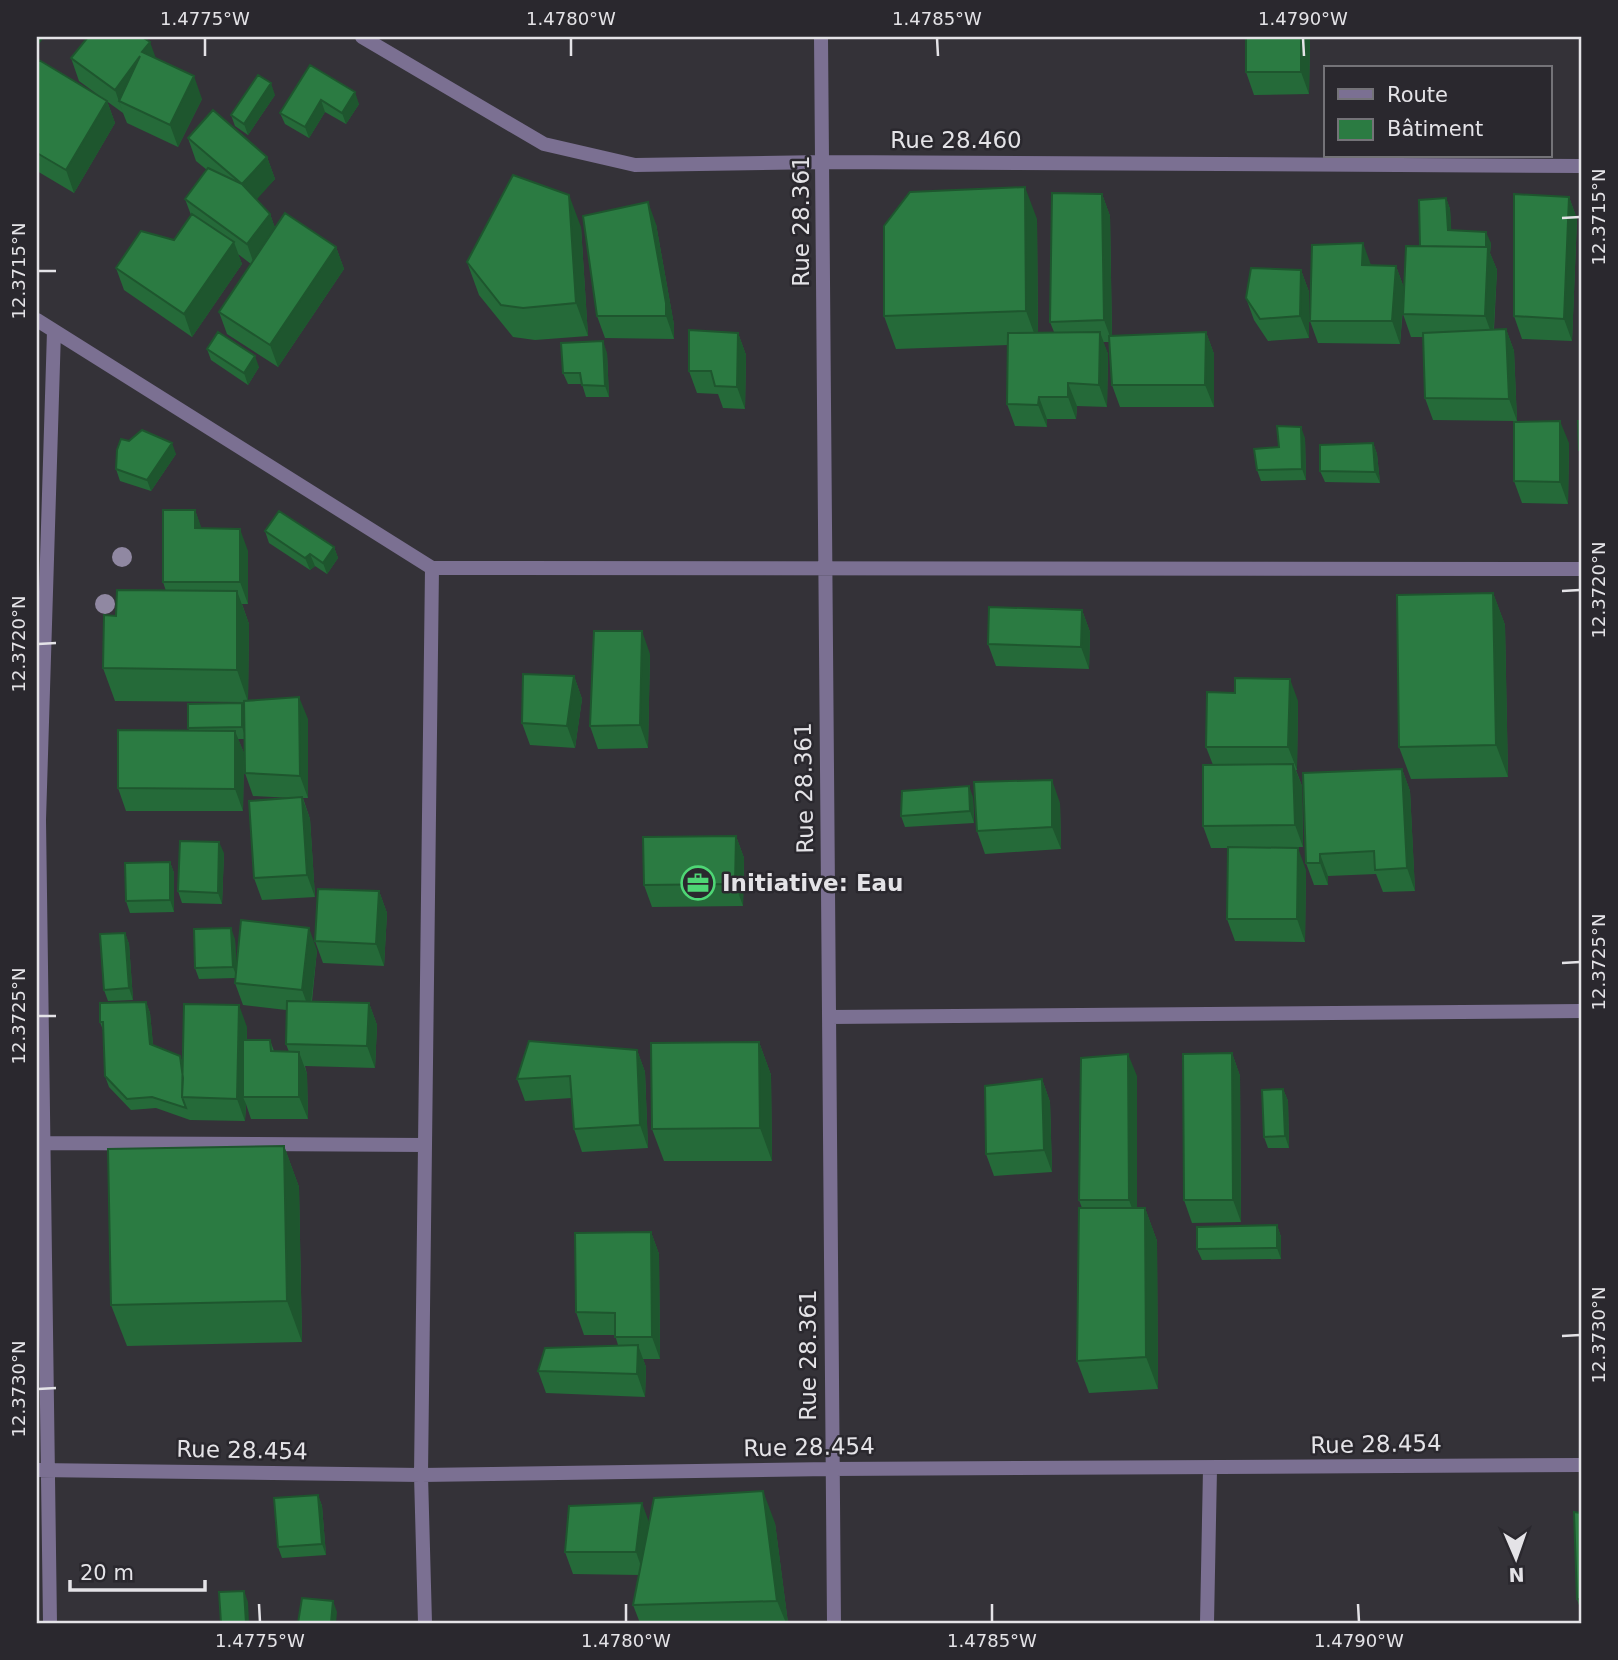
<svg xmlns="http://www.w3.org/2000/svg" width="1618" height="1660" font-family="'DejaVu Sans',sans-serif">
	<style>
		.lines { fill: none; stroke-linecap: round; stroke-linejoin: round }
		.street { stroke: #7b7092; stroke-width: 14 }
		.tree { fill: #9088a2 }
		.wall { fill: #256a39 }
		.shaded-wall { fill: #1e562e }
		.building { fill: #2b7b42; stroke: #1e562e; stroke-width: 2 }
		.ticks { fill: none; stroke: #e4e3e7; stroke-width: 2.5 }
		.labels { text-anchor: middle; dominant-baseline: central; stroke-width: 5; stroke-linejoin: round; paint-order: stroke }
		.street-label { font-size: 23px; fill: #e4e3e7; stroke: #2a282e }
		.poi-label { font-size: 23px; font-weight: bold; fill: #e4e3e7; stroke: #2a282e; text-anchor: start }
		.neatline { fill: none; stroke: #e4e3e7; stroke-width: 2.5 }
		.ticks-label { font-size: 18px; text-anchor: middle; fill: #e4e3e7 }
	</style>
	<rect width="100%" height="100%" fill="#343238"/>
	<g class="lines">
		<path class="street" d="M362,37L544,144L635,165L824,162L1581,166
			M821,37L834,1623
			M37,320L432,568L1581,569
			M830,1017L1581,1011
			M43,1143L425,1145
			M37,1470L421,1475L831,1469L1581,1465
			M50,1623L39,820L54,331
			M425,1623L421,1475L432,568
			M1207,1623L1210,1469"/>
	</g>
	<g class="tree">
		<circle cx="122" cy="557" r="10"/>
		<circle cx="105" cy="604" r="10"/>
	</g>
	<path class="wall" d="M1246,37H1310L1309,94L1254,95L1246,72Z
		M71,58L156,59L202,99L178,147L127,123L123,113L79,81Z
		M37,64L107,101L115,123L74,193L37,171Z
		M310,65L359,104L346,124L325,112L309,138L285,124L280,113Z
		M275,95L248,135L235,126L231,115Z
		M188,138L267,157L275,179L256,199L270,214L275,228L336,247L344,269L278,367L227,334L219,312L251,264L238,254L242,264L192,337L124,290L116,268L174,240L191,215L185,199L207,170L196,161Z
		M1102,194L1110,216L1112,336L1206,332L1214,354V407H1120L1112,385L1110,342H1103L1108,354L1107,407L1077,406L1076,419H1047V427L1015,426L1007,404L1008,345L896,349L884,316L1037,219L1038,333L1054,332L1050,322Z
		M1569,197L1577,219L1572,341L1522,339L1514,316Z
		M1446,198L1450,209L1451,230L1491,243L1490,253L1497,270L1494,329H1506L1514,351L1517,421L1433,420L1425,398L1423,337H1411L1403,314L1404,296L1400,344L1318,343L1310,321L1371,265L1396,266L1404,288Z
		M656,224L674,325V339L605,338L597,316Z
		M581,227L588,336L535,340L513,337L479,295L467,262Z
		M1301,270L1309,292V338L1268,341L1254,320L1246,298Z
		M738,333L746,355L745,409L723,408L718,394L697,393L689,371Z
		M207,349L259,367L248,385L211,360Z
		M607,353L609,397H586L582,384H568L563,373Z
		M1305,438L1306,480L1261,481L1257,470L1279,447Z
		M129,441L176,454L151,491L120,481L116,469Z
		M1373,443L1377,454L1380,483L1325,482L1320,471Z
		M1569,443L1568,504L1522,503L1514,481Z
		M195,510L201,528L248,551V604H242L249,624L248,700L308,719V798H303L310,819L315,897L262,900L254,878L292,798L253,796L245,773L244,739H238L244,753L243,811H126L118,788L189,730L188,728L244,709V702L115,701L103,668L116,616L166,591L163,582Z
		M265,531L334,547L338,558L327,574L315,566L310,570L269,543Z
		M1493,593L1505,625L1508,777L1411,779L1399,747Z
		M1082,610L1090,632L1089,669L996,666L988,644Z
		M650,654L648,748L598,749L590,726Z
		M574,676L582,699L575,748L530,745L522,723Z
		M1298,701L1297,770H1296L1302,786L1303,847H1261L1306,870L1305,942L1235,941L1227,919L1228,848H1211L1203,826L1213,765L1206,747Z
		M1402,769L1410,791L1415,891L1383,892L1376,874L1328,876V885H1314L1306,863Z
		M973,797L974,823L905,827L901,816Z
		M1060,803L1061,849L985,854L977,831Z
		M736,836L744,858L743,906L652,907L644,885Z
		M224,853L222,904L182,903L178,891Z
		M170,862L174,873V912L130,913L126,901Z
		M379,891L387,913L384,966L323,963L315,941Z
		M125,933L129,944L133,1000L108,1001L104,990Z
		M235,939L236,967L317,950L312,1001L369,1003L377,1025L375,1068L305,1066L307,1074L308,1119H251L246,1104L245,1121L190,1120L156,1108L131,1110L109,1087L105,1076L104,1033L100,1022L146,1002L150,1013L153,1045L180,1056L183,1064L247,1027V1040H270L274,1051L289,1052L286,1044V1010L243,1005L235,983V978L199,979L195,968Z
		M759,1042L771,1075L772,1161H664L652,1129Z
		M637,1050L645,1072L648,1148L582,1152L574,1129L572,1098L525,1101L517,1079Z
		M1232,1053L1240,1076L1241,1222L1192,1223L1184,1200Z
		M1137,1076V1208H1145L1157,1241L1158,1389L1089,1393L1077,1361L1082,1208L1079,1200Z
		M1042,1079L1050,1102L1052,1172L994,1176L986,1154Z
		M1283,1089L1288,1101L1289,1148H1268L1264,1137Z
		M284,1146L299,1187L302,1342L127,1346L111,1305Z
		M1277,1225L1281,1237V1259L1202,1260L1197,1249Z
		M651,1232L659,1254L660,1359H643L646,1367L645,1397L546,1393L538,1371L618,1345L615,1335H584L576,1312Z
		M318,1495L322,1506L326,1555L282,1558L278,1547Z
		M1581,1513V1612L1577,1599Z
		M775,1523L788,1623H640L633,1605L639,1575L573,1574L565,1552L649,1524Z"/>
	<path class="shaded-wall" d="M37,37H44L37,47Z
		M1301,37H1310L1309,94L1301,72Z
		M150,42L158,64L142,52Z
		M140,56L119,101L123,113L115,90Z
		M194,76L202,99L178,147L170,125Z
		M271,83L275,95L248,135L244,124Z
		M355,92L359,104L346,124L342,113Z
		M321,100L325,112L309,138L305,127Z
		M107,101L115,123L74,193L66,170Z
		M267,157L275,179L250,207L242,184Z
		M1025,187L1037,219L1038,344L1026,311Z
		M1102,194L1110,216L1112,342L1104,320Z
		M569,195L581,227L588,336L576,303Z
		M1569,197L1577,219L1572,341L1564,319Z
		M1446,198L1450,209L1452,241L1448,230Z
		M648,202L656,224L674,325V339L666,316Z
		M270,214L278,236L255,267L247,244Z
		M1486,232L1491,243L1490,253L1497,270L1493,338L1485,316Z
		M234,242L242,264L192,337L184,314Z
		M1363,243L1371,265H1362Z
		M336,247L344,269L278,367L270,345Z
		M1396,266L1404,288L1400,344L1392,321Z
		M1301,270L1309,292V338L1300,316Z
		M1506,329L1514,351L1517,421L1509,399Z
		M1100,332L1108,354L1107,407L1099,385Z
		M1206,332L1214,354V407L1205,385Z
		M738,333L746,355L745,409L737,387Z
		M603,341L607,353L609,397L605,386Z
		M255,356L259,367L248,385L244,373Z
		M1068,383L1077,406L1076,419L1068,397Z
		M1039,397L1047,419V427L1038,405Z
		M1560,421L1569,443L1568,504L1560,482Z
		M1301,427L1305,438L1306,480L1302,469Z
		M172,443L176,454L151,491L147,480Z
		M1373,443L1377,454L1380,483L1375,472Z
		M195,510L203,532L195,528Z
		M240,529L248,551V604L240,582Z
		M334,547L338,558L327,574L323,563Z
		M310,554L315,566L310,570L305,558Z
		M237,591L249,624L248,702L237,670Z
		M1493,593L1505,625L1508,777L1496,745Z
		M1082,610L1090,632L1089,669L1081,647Z
		M642,631L650,654L648,748L640,725Z
		M574,676L582,699L575,748L567,726Z
		M1290,679L1298,701L1297,770L1288,747Z
		M299,697L308,719V798L300,776Z
		M242,703L246,714V739L242,727Z
		M235,731L244,753L243,811L235,789Z
		M1293,764L1302,786L1303,847L1295,825Z
		M1402,769L1410,791L1415,891L1407,868Z
		M1052,780L1060,803L1061,849L1052,827Z
		M969,786L973,797L974,823L970,811Z
		M302,797L310,819L315,897L307,875Z
		M736,836L744,858L743,906L735,884Z
		M219,842L224,853L222,904L218,893Z
		M1298,848L1306,870L1305,942L1297,919Z
		M1320,854L1328,876V885L1320,863Z
		M170,862L174,873V912L170,900Z
		M379,891L387,913L384,966L376,944Z
		M231,928L235,939L237,978L233,967Z
		M309,928L317,950L310,1012L302,990Z
		M125,933L129,944L133,1000L129,988Z
		M146,1002L150,1013L154,1055L150,1044Z
		M369,1003L377,1025L375,1068L367,1046Z
		M239,1005L247,1027L246,1097H243L246,1104L245,1121L237,1099Z
		M759,1042L771,1075L772,1161L760,1128Z
		M637,1050L645,1072L648,1148L640,1125Z
		M299,1052L307,1074L308,1119L299,1097Z
		M1232,1053L1240,1076L1241,1222L1233,1200Z
		M1128,1054L1137,1076V1222L1129,1200Z
		M1042,1079L1050,1102L1052,1172L1044,1150Z
		M1283,1089L1288,1101L1289,1148L1285,1136Z
		M284,1146L299,1187L302,1342L287,1301Z
		M1145,1208L1157,1241L1158,1389L1146,1357Z
		M1277,1225L1281,1237V1259L1277,1248Z
		M651,1232L659,1254L660,1359L652,1337Z
		M638,1345L646,1367L645,1397L637,1374Z
		M763,1491L775,1523L788,1623H786L777,1601Z
		M318,1495L322,1506L326,1555L322,1544Z
		M642,1503L650,1525L644,1575L636,1552Z
		M244,1591L248,1602L249,1623H246Z
		M333,1601L337,1612L336,1623H331Z"/>
	<path class="building" d="M88,37H142L150,42L142,52L194,76L170,125L119,101L140,56L115,90L71,58Z
		M1246,37H1301V72H1246Z
		M39,60L107,101L66,170L37,153V64Z
		M310,65L355,92L342,113L321,100L305,127L280,113Z
		M258,75L271,83L244,124L231,115Z
		M213,110L267,157L242,184L188,138Z
		M208,168L242,184L270,214L247,244L185,199Z
		M513,175L569,195L576,303L523,308L501,305L467,262Z
		M1025,187L1026,311L884,316V226L910,192Z
		M1052,193L1102,194L1104,320L1050,322Z
		M1514,194L1569,197L1564,319L1514,316Z
		M1446,198L1448,230L1486,232V247L1420,246L1419,200Z
		M648,202L666,303V316H597L583,216Z
		M285,213L336,247L270,345L219,312Z
		M192,214L234,242L184,314L116,268L141,231L174,240Z
		M1363,243L1362,265L1396,266L1392,321H1310L1312,245Z
		M1406,246L1488,247L1485,316L1403,314Z
		M1251,268L1301,270L1300,316L1260,319L1246,298Z
		M1506,329L1509,399L1425,398L1423,333Z
		M689,330L738,333L737,387L715,386L711,371H689Z
		M218,332L255,356L244,373L207,349Z
		M1100,332L1099,385L1068,383V397H1039L1038,405L1007,404L1008,333Z
		M1206,332L1205,385H1112L1109,336Z
		M603,341L605,386L582,385L580,373H563L561,343Z
		M1560,421V482L1514,481V422Z
		M1578,421H1581V450H1579Z
		M1277,426L1301,427L1302,469L1257,470L1254,449L1279,447Z
		M142,430L172,443L147,480L116,469L117,450L121,439L129,441Z
		M1373,443L1375,472L1320,471V445Z
		M163,510H195V528L240,529V582H163Z
		M279,511L334,547L323,563L310,554L305,558L265,531Z
		M117,590L237,591V670L103,668L104,615L116,616Z
		M1493,593L1496,745L1399,747L1397,595Z
		M989,607L1082,610L1081,647L988,644Z
		M594,631H642L640,725L590,726Z
		M523,674L574,676L567,726L522,723Z
		M1235,678L1290,679L1288,747H1206L1207,692L1235,693Z
		M299,697L300,776L245,773L244,701Z
		M242,703V727L188,728V704Z
		M118,730L235,731V789L118,788Z
		M1293,764L1295,825L1203,826V765Z
		M1402,769L1407,868L1375,870L1374,851L1320,854V863H1306L1303,773Z
		M1052,780V827L977,831L974,782Z
		M969,786L970,811L901,816L902,791Z
		M302,797L307,875L254,878L249,801Z
		M736,836L735,884L644,885L643,837Z
		M180,841L219,842L218,893L178,891Z
		M1228,847L1298,848L1297,919H1227Z
		M170,862V900L126,901L125,863Z
		M318,889L379,891L376,944L315,941Z
		M241,920L309,928L302,990L235,983Z
		M231,928L233,967L195,968L194,929Z
		M125,933L129,988L104,990L100,934Z
		M287,1001L369,1003L367,1046L286,1044Z
		M146,1002L150,1044L180,1056L183,1078L182,1097L186,1108L152,1097L127,1099L105,1076L103,1022H100V1003Z
		M184,1004L239,1005L237,1099L182,1097Z
		M243,1040H270L271,1051L299,1052V1097H243Z
		M529,1041L637,1050L640,1125L574,1129L570,1076L517,1079Z
		M759,1042L760,1128L652,1129L651,1043Z
		M1232,1053L1233,1200H1184L1183,1054Z
		M1128,1054L1129,1200H1079L1081,1058Z
		M1042,1079L1044,1150L986,1154L985,1086Z
		M1283,1089L1285,1136L1264,1137L1262,1090Z
		M284,1146L287,1301L111,1305L108,1149Z
		M1079,1208H1145L1146,1357L1077,1361Z
		M1277,1225V1248L1197,1249V1227Z
		M651,1232L652,1337H615V1313L576,1312L575,1233Z
		M638,1345L637,1374L538,1371L545,1348Z
		M763,1491L777,1601L633,1605L654,1498Z
		M318,1495L322,1544L278,1547L274,1498Z
		M642,1503L636,1552H565L569,1506Z
		M1574,1512L1581,1513V1599H1577Z
		M244,1591L246,1623H221L219,1592Z
		M302,1598L333,1601L331,1623H298Z"/>
	<path class="ticks" d="M205,38V56M571,38V56M937,38L938,56M1303,38L1304,56M1562,218L1580,217M38,271H56M1562,591L1580,590M38,644L56,643M1562,963L1580,962M38,1016H56M1562,1336L1580,1335M38,1389L56,1388M259,1604L260,1622M626,1604V1622M992,1604V1622M1358,1604L1359,1622"/>
	<defs>
		<symbol id="office-ring" viewBox="-11 -11 22 22"><circle r="9.5" fill="#2a282e" stroke="#4ed675" stroke-width="1.5"/><path d="M-6-3h4V-5.5h4V-3h4V5H-6ZM-1-4.5V-3h2v-1.5ZM-6 0V1H6V0Z" fill="#4ed675"/></symbol>
	</defs>
	<g fill-rule="evenodd">
		<use href="#office-ring" x="679" y="864" width="38" height="38"/>
	</g>
	<g class="labels">
		<g class="street-label">
			<text x="956" y="140">Rue 28.460</text>
			<text transform="translate(801 221) rotate(-90)">Rue 28.361</text>
			<text transform="translate(804 788) rotate(-91)">Rue 28.361</text>
			<text transform="translate(808 1355) rotate(-90)">Rue 28.361</text>
			<text transform="translate(1376 1444) rotate(-1)">Rue 28.454</text>
			<text transform="translate(809 1447) rotate(-1)">Rue 28.454</text>
			<text transform="translate(242 1450) rotate(1)">Rue 28.454</text>
		</g>
		<g class="poi-label">
			<text x="722" y="883">Initiative: Eau</text>
		</g>
	</g>
	<rect width="1618" height="1660" fill="none" stroke="#2a282e" stroke-width="77"/>
	<rect x="1324" y="66" width="228" height="91" fill="#2a282e" stroke="#747378" stroke-width="2"/>
	<rect x="1338" y="89" width="35" height="10" fill="#7b7092" stroke="#747378" stroke-width="2"/>
	<text x="1387" y="102" font-size="21" fill="#e4e3e7">Route</text>
	<rect x="1338" y="119" width="35" height="21" fill="#2b7b42" stroke="#747378" stroke-width="2"/>
	<text x="1387" y="136" font-size="21" fill="#e4e3e7">Bâtiment</text>
	<g transform="translate(1516 1558) rotate(178)" stroke="#2a282e" stroke-width="5" paint-order="stroke">
	<path d="M0-5L12 26L0 18L-12 26Z" fill="#e4e3e7"/>
	<text y="-10" font-size="19" font-weight="bold" text-anchor="middle" fill="#e4e3e7">N</text>
	</g>
	<path d="M70 1580v10h135v-10" fill="none" stroke="#e4e3e7" stroke-width="3.5"/>
	<text x="80" y="1580" font-size="21" fill="#e4e3e7" stroke="#2a282e" stroke-width="5" paint-order="stroke">20 m</text>
	<rect x="38" y="38" width="1542" height="1584" class="neatline"/>
	<g class="ticks-label">
		<text x="205" y="25">1.4775°W</text>
		<text x="571" y="25">1.4780°W</text>
		<text x="937" y="25">1.4785°W</text>
		<text x="1303" y="25">1.4790°W</text>
		<text transform="translate(1599 217) rotate(-90)" y="6">12.3715°N</text>
		<text transform="translate(19 271) rotate(-90)" y="6">12.3715°N</text>
		<text transform="translate(1599 590) rotate(-90)" y="6">12.3720°N</text>
		<text transform="translate(19 644) rotate(-90)" y="6">12.3720°N</text>
		<text transform="translate(1599 962) rotate(-90)" y="6">12.3725°N</text>
		<text transform="translate(19 1016) rotate(-90)" y="6">12.3725°N</text>
		<text transform="translate(1599 1335) rotate(-90)" y="6">12.3730°N</text>
		<text transform="translate(19 1389) rotate(-90)" y="6">12.3730°N</text>
		<text x="260" y="1647">1.4775°W</text>
		<text x="626" y="1647">1.4780°W</text>
		<text x="992" y="1647">1.4785°W</text>
		<text x="1359" y="1647">1.4790°W</text>
	</g>
</svg>
